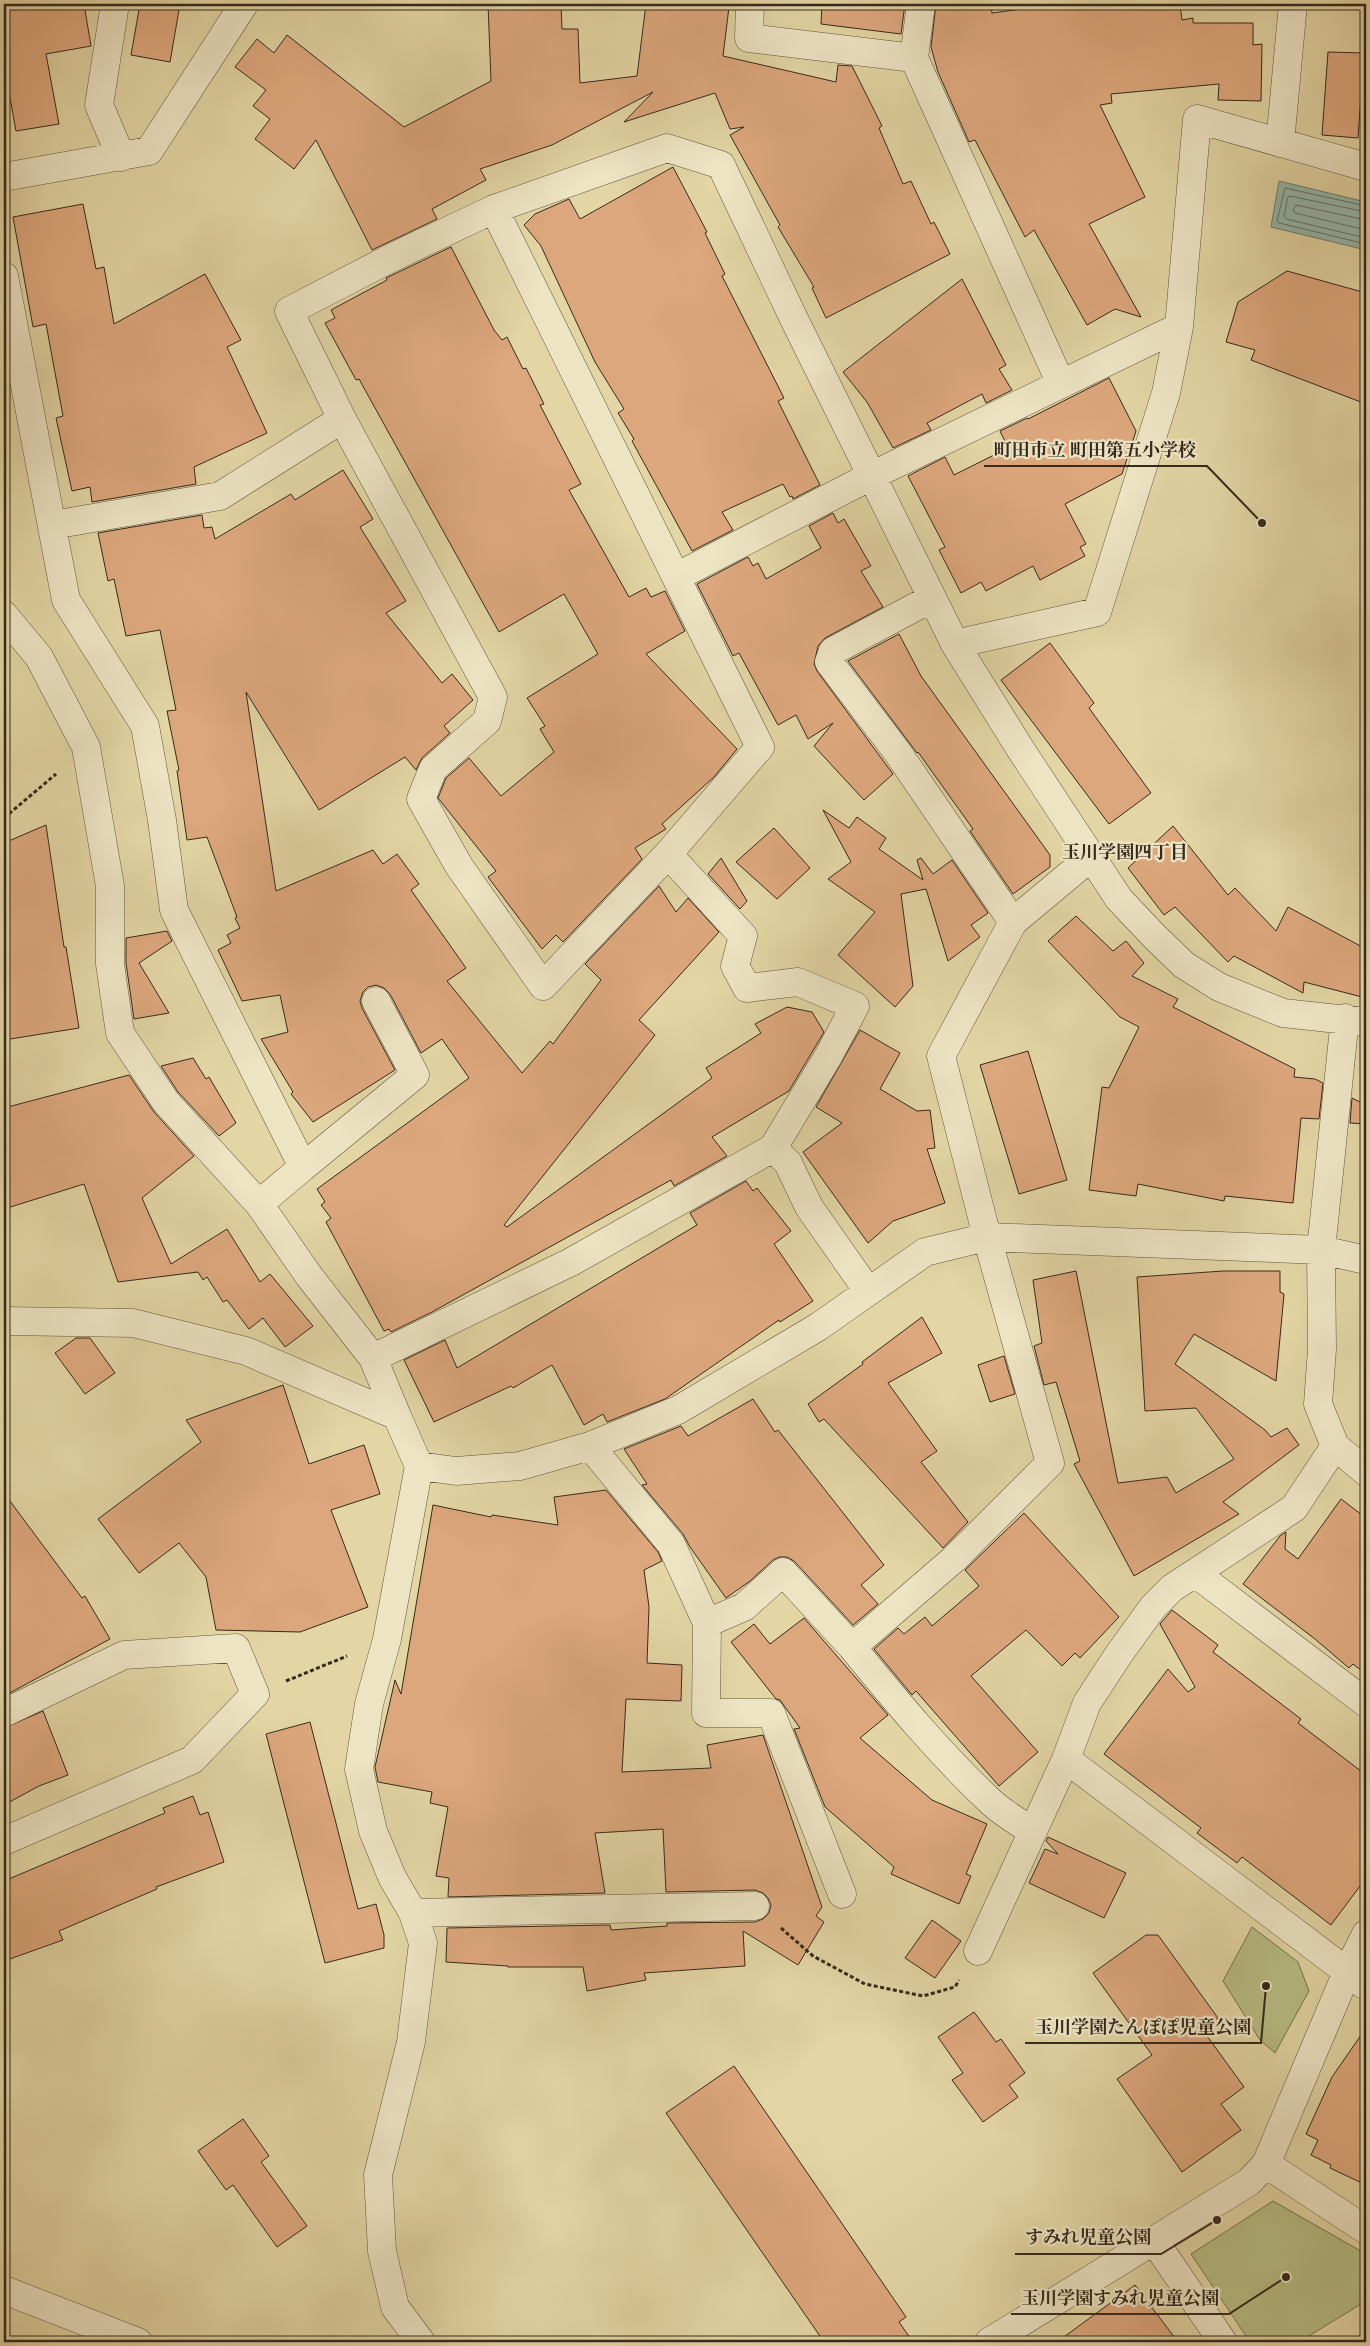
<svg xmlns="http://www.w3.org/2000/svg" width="1370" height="2346" font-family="'EB Garamond','Noto Serif JP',serif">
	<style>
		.green { fill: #b7bc83; stroke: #767350 }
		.water { fill: #96b8ac; stroke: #6f7f73 }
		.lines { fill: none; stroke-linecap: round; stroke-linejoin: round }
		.shore { stroke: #667164; stroke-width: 1 }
		.building { fill: #dda77d; stroke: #352a1d }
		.minor-casing { stroke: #60553f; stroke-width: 29 }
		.path { stroke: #352a1d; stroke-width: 3; stroke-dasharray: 4 2.5; stroke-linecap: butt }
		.minor { stroke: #ede4c4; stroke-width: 28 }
		.labels { text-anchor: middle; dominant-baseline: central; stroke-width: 4.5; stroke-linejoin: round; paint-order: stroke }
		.neighbourhood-label { font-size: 18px; font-weight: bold; fill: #352a1d; stroke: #ede4c4 }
		.leader { fill: none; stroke: #352a1d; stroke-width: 2 }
		.callout-dot { fill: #352a1d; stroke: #ede4c4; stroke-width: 2 }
		.callout-label { font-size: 18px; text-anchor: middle; font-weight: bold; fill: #352a1d; stroke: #ede4c4; stroke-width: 4.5; stroke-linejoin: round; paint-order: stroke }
	</style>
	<rect width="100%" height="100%" fill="#e3d5a4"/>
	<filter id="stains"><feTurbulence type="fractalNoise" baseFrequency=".004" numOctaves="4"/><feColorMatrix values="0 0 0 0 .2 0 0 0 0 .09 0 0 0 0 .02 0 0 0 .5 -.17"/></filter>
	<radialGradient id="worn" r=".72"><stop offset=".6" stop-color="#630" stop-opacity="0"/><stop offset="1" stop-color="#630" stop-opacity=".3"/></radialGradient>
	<path class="green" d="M1252,1927L1298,1962L1309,1991L1275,2053L1260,2040L1223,1981Z
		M1273,2201L1366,2254V2301L1299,2342H1250L1191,2254Z"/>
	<path class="water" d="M1279,181L1366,202V250L1271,227Z"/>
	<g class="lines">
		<path class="shore" d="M1366,206L1285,188L1277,221L1279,223L1366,244
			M1366,212L1290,196L1288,197L1284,216L1286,219L1366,238
			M1366,220L1296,205L1293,210L1295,213L1366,230"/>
	</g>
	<path class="building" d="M4,4H84L91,46L46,54L59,124L16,131L4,65Z
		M140,4H180L170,62L131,55Z
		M488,4H561L562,29H578L580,83L637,76L646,4H703L729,7L723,56L836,82L838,65L852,66L882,126L879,128L903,184L911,181L931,224L934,222L950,254L826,318L812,288L814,287L778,227L780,225L730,135L744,127L730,129L715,93L624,122L653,92L552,145L480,169L486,180L432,209L437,219L372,250L316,140L294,169L255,139L270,119L253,106L266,90L235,67L257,39L274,53L287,35L404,127L491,81Z
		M822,4H905L901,34L821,24Z
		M936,4H991L992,13L1058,4H1180L1182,20L1193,18V23H1253V45L1262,44L1261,101L1218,100L1219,84L1111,94L1112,103L1100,105L1145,197L1089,224L1141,317L1115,309L1087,325L1034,230L1025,237L975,140L969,142L938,72L931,47Z
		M1328,52L1364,53L1358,138L1322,135Z
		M673,167L707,232L705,233L725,274L722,276L784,398L778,401L820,485L793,499L792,496L790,497L783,484L722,512L733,530L692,551L632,441L634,439L618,413L624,409L595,362L541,246L524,225L535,214L569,199L580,219Z
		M83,204L96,269L104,267L114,324L205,274L241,340L227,347L267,433L194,467L196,484L92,502L90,487L72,491L56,418L63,416L46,324L33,327L13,217Z
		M451,247L494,330L502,340L507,337L523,369L526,368L544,404L540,405L581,484L569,490L629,597L646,588L651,597L665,591L685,631L646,654L737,749L714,777L662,824L666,829L635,848L642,859L563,942L556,935L542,949L488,877L496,871L438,798L446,778L469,758L501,796L554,752L540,729L545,726L527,698L598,654L564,594L499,632L359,379L356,380L325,323L335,318L331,310L387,280L386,278Z
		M1287,271L1366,293V404L1251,360L1255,350L1226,342L1238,302Z
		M962,279L1006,365L999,369L1012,390L986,403L982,394L927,423L931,430L893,448L867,402L843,372Z
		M1109,378L1136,431L1122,474L1065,504L1086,544L1080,547L1085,556L1040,580L1033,566L986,591L981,582L961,593L939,550L945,547L908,476L945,457L954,475L1008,448L1000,431L1027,418L1028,419Z
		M343,470L373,519L360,527L406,601L386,613L442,683L452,674L473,700L444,726L450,733L422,758L416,770L405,757L319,810L246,692L276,891L373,850L383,864L397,854L419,884L411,890L466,968L447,981L522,1073L550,1041L553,1044L601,980L585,964L659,886L676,912L688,898L719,932L639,1020L655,1035L504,1225L507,1227L712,1078L706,1068L761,1033L755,1024L787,1007L812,1012L824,1032L789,1091L712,1137L727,1156L674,1186L671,1180L432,1312L391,1332L389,1329L384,1331L326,1222L331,1218L321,1205L325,1202L317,1189L469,1078L442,1039L421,1053L390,994L384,988L376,985L368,987L363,992L360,1001L362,1008L395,1070L313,1122L291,1094L293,1092L261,1039L288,1032L280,995L242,1001L218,950L231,943L227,935L240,928L235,918L237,917L207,837L187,840L177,771L179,770L167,711L176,710L160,630L126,636L114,579L108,581L98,533L202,515L204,528L212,527L215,539L291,494L295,500Z
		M833,513L838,523L844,519L871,566L861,571L883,607L825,638L818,646L814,664L817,671L893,774L864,800L814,746L833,723L808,739L796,715L778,725L739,653L733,656L697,584L748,557L753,566L758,563L766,579L821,548L809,526Z
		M899,634L921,676L1050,855V867L1013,894L970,831L973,829L918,752L917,753L848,661Z
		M1050,643L1094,703L1089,708L1151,793L1109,824L1001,680Z
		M823,810L849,828L857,817L886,838L879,849L923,880L917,860L921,858L933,874L952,860L988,913L971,925L980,937L948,961L926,889L901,894L913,986L895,1007L838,955L875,912L828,879L851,862Z
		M46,825L64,947H66L79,1028L4,1040V843Z
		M1173,826L1228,895L1235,888L1276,931L1288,907L1366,949V998L1304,982L1303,993L1234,956L1228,962L1175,907L1164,915L1128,868Z
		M774,828L810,868L777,899L736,862Z
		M721,858L747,901L740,909L708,874Z
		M1076,916L1113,951L1126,941L1144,963L1132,976L1178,999L1173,1007L1295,1069L1294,1077L1315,1079L1323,1083L1319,1119L1301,1118L1293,1203L1225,1196L1224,1201L1138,1184L1136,1196L1089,1190L1102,1087L1109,1088L1139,1027L1120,1017L1048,941Z
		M167,931L172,941L139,963L169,1013L134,1019L126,963V938Z
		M860,1030L900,1053L880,1089L917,1111L930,1110L935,1148L927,1149L945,1203L893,1221L868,1243L803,1152L842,1123L816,1107Z
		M1028,1051L1067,1180L1019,1194L980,1065Z
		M193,1058L206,1079L209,1077L236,1123L219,1136L178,1092L161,1066Z
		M129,1075L154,1112L194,1156L142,1198L171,1264L227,1229L260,1282L270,1274L313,1326L285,1347L263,1318L249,1329L227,1300L223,1302L207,1277L203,1280L198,1272L118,1282L84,1184L4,1209V1108Z
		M1352,1098L1366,1105V1124L1350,1123Z
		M746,1181L753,1191L757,1188L791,1231L774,1244L813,1301L780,1322L779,1320L665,1399L607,1422L603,1414L584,1425L552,1365L513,1388L511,1386L434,1422L404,1360L445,1340L457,1368L697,1225L690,1213Z
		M1076,1271L1118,1483L1167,1477L1176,1493L1234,1459L1196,1408L1145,1411L1137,1277L1223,1271H1280V1292L1284,1294L1276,1381L1194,1334L1175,1364L1265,1430L1271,1437L1287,1428L1299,1445L1223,1502L1239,1514L1134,1576L1074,1464L1080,1461L1056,1382L1044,1385L1034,1346L1042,1343L1033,1280Z
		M922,1317L942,1353L888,1383L937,1451L921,1462L968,1522L943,1548L824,1419L819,1422L808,1404L863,1364L862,1362Z
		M76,1338H90L115,1373L85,1394L55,1353Z
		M1004,1356L1015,1394L990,1402L978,1365Z
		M283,1385L309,1464L364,1445L380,1494L331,1510L368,1607L300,1632L216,1630L206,1577L179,1543L139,1573L98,1519L201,1442L186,1420Z
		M753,1399L775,1432L778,1430L884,1565L861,1585L878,1604L853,1625L794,1561L787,1557H779L773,1560L750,1581L726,1598L690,1547L683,1534L642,1485L647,1484L624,1449L681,1426L688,1436Z
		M606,1490L658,1552L662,1561L644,1570L649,1607L647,1663L682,1665L681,1701L626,1699L622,1772L711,1768L707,1745L763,1735L822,1907L816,1916L824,1922L798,1965L743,1931L745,1966L644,1973L646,1980L587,1991L583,1967H508V1966L446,1962L447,1928L610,1925L611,1930L667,1926V1923L755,1922L763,1919L769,1913L771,1905L768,1898L763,1893L755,1890L666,1892L663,1829L595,1833L605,1893L448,1897L449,1878L436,1876L448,1807L430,1803L432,1792L378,1782L375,1767L395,1680L401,1694L433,1505L491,1517L492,1515L558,1525L554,1497Z
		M4,1493L82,1598L85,1596L110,1639L4,1696Z
		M1341,1499L1366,1518V1674L1353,1664L1349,1668L1315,1639L1243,1584L1280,1536L1286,1532L1285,1549L1298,1559Z
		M1024,1513L1119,1617L1080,1658L1075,1653L1062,1666L1026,1630L971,1676L1038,1752L999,1786L916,1691L912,1695L874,1649L898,1628L904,1634L925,1617L932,1626L979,1586L965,1570Z
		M1172,1610L1218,1645L1213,1652L1301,1719L1298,1723L1366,1775V1878L1331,1925L1242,1857L1237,1863L1197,1833L1201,1828L1104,1754L1168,1669L1188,1692L1195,1687L1160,1624Z
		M804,1618L888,1715L860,1738L932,1800L987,1824L966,1874L971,1876L959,1904L891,1874L894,1867L825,1807L794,1729L800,1728L780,1700L776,1699L731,1642L754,1624L770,1644Z
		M43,1711L68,1775L39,1786L4,1805V1728Z
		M310,1722L358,1909L376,1904L384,1935V1948L325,1963L266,1734Z
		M193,1796L200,1815L208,1812L224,1862L156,1887L157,1889L59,1931L63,1940L4,1961V1881L165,1813L163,1808Z
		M1048,1837L1126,1873L1104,1918L1029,1883L1045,1849L1058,1854L1046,1841Z
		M932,1920L961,1941L935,1978L905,1958Z
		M1146,1935H1158L1218,2018L1202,2029L1244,2087L1221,2104L1241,2130L1182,2172L1117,2079L1152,2055L1093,1973Z
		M974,2012L996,2042L1001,2039L1025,2073L1009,2085L1018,2097L983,2122L952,2080L963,2073L938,2037Z
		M1366,2028V2185L1330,2168L1331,2165L1311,2155L1318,2140L1306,2134L1332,2077Z
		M734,2066L906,2317L899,2322L913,2342H824L666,2113Z
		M243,2119L269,2156L261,2162L307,2226L277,2247L233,2185L226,2190L198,2151Z
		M1135,2285L1178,2342H1057Z"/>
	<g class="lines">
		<defs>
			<path id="minor" d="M115,4L99,105L121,157
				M750,4L749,38L914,58L1061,384
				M914,58L921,4
				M1280,143L1293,4
				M4,177L149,151L244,4
				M494,209L760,747L668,854L543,986L459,866L421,799L433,769L487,721L493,697L342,419L289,311L391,258L494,209L667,148L721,165L794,319L955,644L1021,750L1119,899L1154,936L1184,965L1219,987L1283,1013L1366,1022
				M4,276L66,600L145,726L162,820L174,910L303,1167L259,1204
				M53,525L220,496L342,419
				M676,577L873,475L1179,327L1197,119L1366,167
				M932,598L833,651L829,662L898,753L1013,922
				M4,615L39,657L86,747L110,886V964L120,1033L166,1102L259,1204L309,1276L373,1358L397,1416
				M955,644L1097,612L1166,393L1179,327
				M668,854L743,936L735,966L747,988L798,982L855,1006L829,1055L773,1148
				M303,1167L415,1075L376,1001
				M4,1321L133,1323L246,1351L397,1416L419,1466L456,1471L520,1466L590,1446L678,1410L818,1327L925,1252L987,1237L1321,1250L1366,1260
				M373,1358L571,1262L773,1148L788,1163L809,1207L868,1291
				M590,1446L671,1544L707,1623L706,1713H771L842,1894
				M1335,1446L1366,1472
				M419,1466L387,1639L369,1704L359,1769L373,1831L392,1877L413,1913L423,1943L411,2042L378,2175L382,2251L395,2307L421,2342
				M1195,1573L1366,1703
				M707,1623L744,1607L783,1572L852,1647
				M4,1713L124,1655L236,1648L255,1694L192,1760L4,1841
				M1066,1759L1366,1986
				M1032,1831C1018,1822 1003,1813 991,1802C940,1754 896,1701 852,1647L954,1559L1050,1463L987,1237L941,1056L1013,922L1092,856
				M413,1913L755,1906
				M978,1951L1066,1759L1087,1703L1119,1654L1153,1607L1172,1588L1294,1508L1335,1446L1318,1404L1322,1349L1321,1250L1345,1018
				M1266,2164L1366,2230
				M1155,2242L1223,2342
				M4,2290L138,2342
				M989,2342L1249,2182L1266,2164L1347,1972L1366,1934"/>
		</defs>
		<use href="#minor" class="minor-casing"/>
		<path class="path" d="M4,818L56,774
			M286,1681L347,1656
			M781,1928L813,1956L865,1984L923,1996L955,1987L959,1980"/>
		<use href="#minor" class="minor"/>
	</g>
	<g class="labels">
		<g class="neighbourhood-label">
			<text x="1125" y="851">玉川学園四丁目</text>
		</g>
	</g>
	<path class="leader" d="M1262 523L1207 466H984M1266 1986L1261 2043H1025M1217 2220L1161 2254H1015M1286 2277L1229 2314H1011"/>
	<g class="callout-dot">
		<circle cx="1262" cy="523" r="5"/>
		<circle cx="1266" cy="1986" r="5"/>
		<circle cx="1217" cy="2220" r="5"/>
		<circle cx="1286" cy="2277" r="5"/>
	</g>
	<g class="callout-label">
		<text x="1095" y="456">町田市立 町田第五小学校</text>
		<text x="1143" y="2033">玉川学園たんぽぽ児童公園</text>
		<text x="1088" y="2243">すみれ児童公園</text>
		<text x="1120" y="2304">玉川学園すみれ児童公園</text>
	</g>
	<rect width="1370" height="2346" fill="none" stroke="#e3d5a4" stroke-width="20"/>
	<rect x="5" y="5" width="1360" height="2336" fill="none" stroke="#352a1d" stroke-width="2.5"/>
	<rect x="10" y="10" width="1350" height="2326" fill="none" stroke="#352a1d"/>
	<rect width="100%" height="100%" filter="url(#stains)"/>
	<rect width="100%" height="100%" fill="url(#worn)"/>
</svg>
